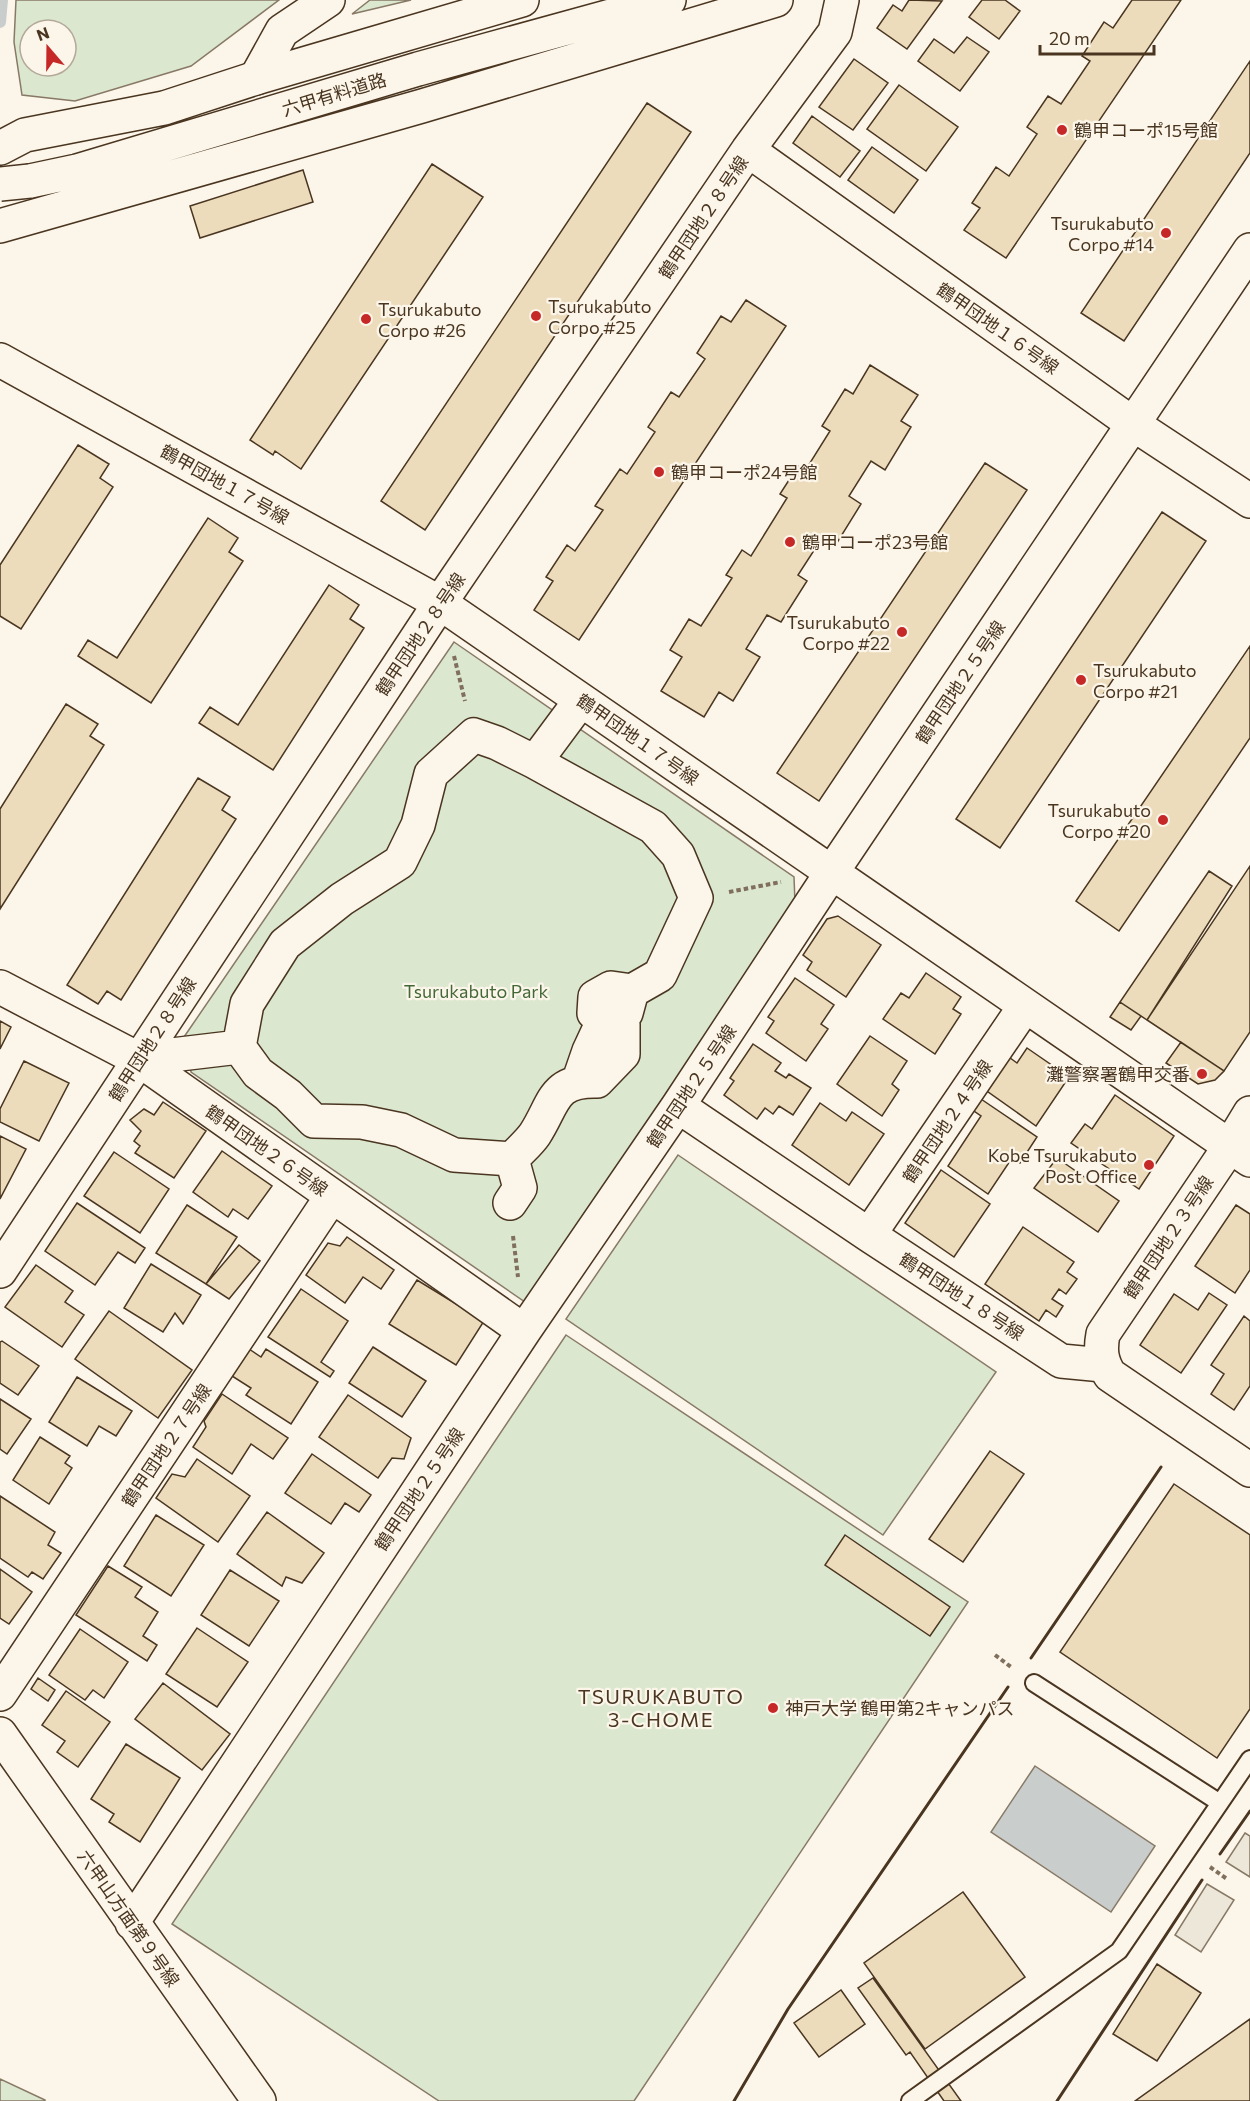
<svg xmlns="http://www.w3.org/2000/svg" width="1250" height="2101" font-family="Commissioner,'Noto Sans JP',sans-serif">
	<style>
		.green { fill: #dce7d0; stroke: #887966; stroke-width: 1.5; fill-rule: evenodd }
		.parking { fill: #ede7d9; stroke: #887966; stroke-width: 1.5 }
		.water { fill: #c9cecd; stroke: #887966; stroke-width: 1.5 }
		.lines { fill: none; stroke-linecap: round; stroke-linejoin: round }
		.stream { stroke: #c9cecd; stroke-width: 12 }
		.building { fill: #ecdcbc; stroke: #4a3520; stroke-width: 1.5 }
		.lane-casing { stroke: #4a3520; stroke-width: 20 }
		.street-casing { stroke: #4a3520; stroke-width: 36 }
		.secondary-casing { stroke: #4a3520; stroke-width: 36 }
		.primary-casing { stroke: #4a3520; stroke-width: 36 }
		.path { stroke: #7f6f5c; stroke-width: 4; stroke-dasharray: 4.5 3; stroke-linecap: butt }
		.lane { stroke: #fbf6e9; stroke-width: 16 }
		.street { stroke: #fbf6e9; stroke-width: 33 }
		.secondary { stroke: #fbf6e9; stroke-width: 33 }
		.primary { stroke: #fbf6e9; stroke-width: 33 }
		.primary-bridge-casing { stroke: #4a3520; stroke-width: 36; stroke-linecap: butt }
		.primary-bridge { stroke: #fbf6e9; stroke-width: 33 }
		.wall { stroke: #4a3520; stroke-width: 3 }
		.poi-dot { fill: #c62828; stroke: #fbf6e9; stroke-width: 2 }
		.labels { text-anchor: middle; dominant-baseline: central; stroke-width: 4.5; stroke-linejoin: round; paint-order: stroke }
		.street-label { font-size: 18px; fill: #4a3520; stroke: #fbf6e9 }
		.poi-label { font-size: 18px; fill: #4a3520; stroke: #fbf6e9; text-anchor: start }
		.park-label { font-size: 18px; fill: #436837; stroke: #fbf6e9 }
		.neighbourhood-label { font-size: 20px; letter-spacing: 1.5px; fill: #4a3520; stroke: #fbf6e9 }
	</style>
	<rect width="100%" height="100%" fill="#fbf6e9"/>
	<path class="green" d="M16,0H279L191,66L75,101L22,95L14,42ZM30,30H66V66H30Z
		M370,0H411L352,14Z
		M454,642L794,877L795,903L525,1302L191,1072L184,1037Z
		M678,1155L996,1372L883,1535L566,1319Z
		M566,1335L968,1602L634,2101H439L172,1924Z
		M0,2079L45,2100V2101H0Z"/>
	<path class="parking" d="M1245,1833L1250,1836V1877L1226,1862Z
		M1207,1884L1234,1900L1201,1952L1175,1935Z"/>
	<path class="water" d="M1035,1766L1155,1846L1111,1912L991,1832Z"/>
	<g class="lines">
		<path class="stream" d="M0,22L2,0"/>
	</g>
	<path class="building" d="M909,0L942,1L907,49L877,28L893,5L902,11Z
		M982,0H1005L1020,11L999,39L969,17Z
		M1132,0H1181L1006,258L964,230L980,208L972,203L996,167L1009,176L1037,134L1027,127L1048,96L1061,104L1090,61L1082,56L1104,22L1113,28Z
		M967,37L989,52L960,91L918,61L934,39L954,53Z
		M854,59L888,83L853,130L819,107Z
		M1250,61V153L1124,341L1081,313Z
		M899,85L958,127L926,171L867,129Z
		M647,103L691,132L425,530L381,501Z
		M812,116L860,151L840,177L793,143Z
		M872,147L918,180L894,213L848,180Z
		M432,164L483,197L301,469L275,451L273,455L250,440Z
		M303,170L313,202L200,238L190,206Z
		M746,300L786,326L579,640L534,610L553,581L546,577L567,545L575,551L603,510L595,506L620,469L627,474L655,432L648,427L671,392L679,397L705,359L697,353L721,316L731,322Z
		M870,365L918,395L901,421L911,427L885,470L871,461L849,496L861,504L835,546L822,538L798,575L807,581L781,622L767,615L746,649L760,657L733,701L719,692L704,717L661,691L682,657L670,650L689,619L701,626L732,578L726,575L742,550L751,556L787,498L780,494L798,466L805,471L830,431L822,426L845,389L853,394Z
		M78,445L109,464L100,478L113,487L21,629L0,616V565Z
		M985,463L1027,490L819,801L777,773Z
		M1162,512L1206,541L1000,848L956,819Z
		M208,518L238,538L229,552L243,561L151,703L78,656L88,640L117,658Z
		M329,585L359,605L350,619L364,628L273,770L199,723L210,707L238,725Z
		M1250,646V738L1119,931L1076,901Z
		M66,704L98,724L90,736L104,745L0,909V809Z
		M198,778L230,797L222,810L236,819L121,1000L107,991L98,1004L67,985Z
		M1250,866V1032L1224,1071L1147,1020Z
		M1209,871L1232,886L1147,1020L1120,1002Z
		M838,916L881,945L846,997L807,970L812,962L803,955L827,919Z
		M926,973L961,997L953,1009L961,1014L935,1054L883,1019L901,993L909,998Z
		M795,978L834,1005L821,1024L828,1029L806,1061L766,1033L774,1021L768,1017Z
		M1120,1002L1141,1016L1131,1030L1110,1017Z
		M0,1021L11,1027L0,1049Z
		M870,1036L907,1061L892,1084L899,1090L882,1116L837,1084Z
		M1181,1042L1224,1071L1215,1080L1198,1084L1166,1063Z
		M753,1044L781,1063L775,1071L786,1078L789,1074L811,1088L793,1115L779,1106L773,1114L765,1108L757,1119L724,1095L734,1081L730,1078Z
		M1027,1048L1069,1077L1036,1126L984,1089L1006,1055L1017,1063Z
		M24,1061L69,1083L39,1141L0,1122V1109Z
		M1115,1095L1174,1136L1139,1189L1071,1143L1085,1124L1092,1129Z
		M978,1097L1037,1137L1020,1163L1012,1158L988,1194L948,1166L981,1116L971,1109Z
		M163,1102L206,1131L174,1178L135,1153L140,1146L134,1141L141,1131L130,1120L144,1109L154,1115Z
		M820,1103L846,1121L852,1112L884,1134L849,1185L792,1145Z
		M0,1136L26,1149L0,1199Z
		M222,1151L272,1186L248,1219L233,1209L228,1217L193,1192Z
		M114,1152L169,1189L140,1233L84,1196Z
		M1057,1158L1119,1201L1098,1232L1034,1188Z
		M941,1170L990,1204L954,1257L905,1223Z
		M77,1203L145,1248L135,1263L118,1252L95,1285L45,1251Z
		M187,1205L237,1237L206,1284L156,1253Z
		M1236,1205L1250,1214V1270L1235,1293L1195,1266Z
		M1023,1227L1074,1262L1067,1272L1077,1279L1066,1294L1059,1289L1052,1299L1063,1306L1056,1317L1046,1310L1039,1321L985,1284Z
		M347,1237L394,1270L381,1289L363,1277L345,1303L306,1275L328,1243L340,1246Z
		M239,1245L260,1261L229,1299L206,1284Z
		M151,1264L201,1295L183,1324L175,1313L163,1332L124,1308Z
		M36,1265L73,1291L65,1302L84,1315L62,1347L5,1307Z
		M417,1280L484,1321L456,1365L389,1324Z
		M301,1289L348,1321L321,1362L334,1371L330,1377L268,1337Z
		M1209,1293L1227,1305L1181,1373L1140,1345L1174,1294L1198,1310Z
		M109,1311L192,1370L158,1418L75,1359Z
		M1244,1316L1250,1321V1386L1234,1410L1211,1394L1224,1374L1211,1365Z
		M2,1341L39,1366L18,1395L0,1383V1342Z
		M373,1347L426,1381L402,1417L349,1383Z
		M249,1349L261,1357L266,1349L318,1382L291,1424L246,1395L251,1388L232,1376Z
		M77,1377L132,1411L116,1436L99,1426L87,1446L49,1422Z
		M222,1394L288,1438L273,1459L251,1444L232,1474L193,1447L206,1427L204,1421Z
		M348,1395L411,1438L404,1459L392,1458L378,1478L319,1437Z
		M0,1399L31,1419L7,1454L0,1449Z
		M40,1437L70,1456L65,1463L72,1468L49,1504L13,1480Z
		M990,1451L1024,1474L963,1562L929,1539Z
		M312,1454L371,1495L359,1512L345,1503L331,1524L285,1493Z
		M197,1459L250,1496L218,1542L156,1498L172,1474L185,1477Z
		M1174,1484L1250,1535V1709L1217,1758L1060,1652Z
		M0,1496L55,1532L48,1545L61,1553L43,1579L32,1572L28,1577L0,1558Z
		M267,1512L324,1553L302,1583L286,1577L282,1586L237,1554Z
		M156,1515L204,1545L171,1596L124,1566Z
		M845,1535L950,1607L930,1636L825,1565Z
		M108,1566L142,1587L135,1597L158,1612L143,1636L157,1645L147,1661L76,1615Z
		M0,1569L32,1592L9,1624L0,1618Z
		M230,1570L279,1601L249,1646L201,1615Z
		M197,1628L248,1662L217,1707L166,1674Z
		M80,1629L128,1662L104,1698L93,1690L85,1700L49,1675Z
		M38,1678L55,1690L48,1701L31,1689Z
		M163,1683L230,1734L202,1770L135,1719Z
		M66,1691L110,1722L78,1767L57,1752L65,1741L42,1725Z
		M126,1744L180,1778L140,1842L109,1822L114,1814L91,1799Z
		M963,1892L1025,1977L925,2049L864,1963Z
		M1157,1964L1201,1993L1157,2061L1113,2034Z
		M873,1978L961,2101H944L910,2052L906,2055L858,1988Z
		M841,1990L865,2024L819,2057L794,2023Z
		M1250,2019V2101H1135Z"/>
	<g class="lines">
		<defs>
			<path id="lane" d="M1034,1683L1220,1803
				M910,2101L1119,1951L1250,1759"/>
			<path id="street" d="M256,78L282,31L328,0
				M748,150L1133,424L1250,501
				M0,360L440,603L1250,1160
				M535,762L581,700
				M0,987L138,1059L524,1331
				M603,1021L594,1013L595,997L611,988L632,991L626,1013
				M239,1047L258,1073L288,1095L314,1121L362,1122L401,1130L454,1155L512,1159C519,1151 529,1143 535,1134C555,1103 552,1080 597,1081L623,1054V1024L603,1021L589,1051L579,1080
				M138,1059L239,1047L247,1004L285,944L342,899L400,862L418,825L431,774L474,735L497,743L535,762L653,827L678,855L696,898L660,975L632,991
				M678,1106L869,1235L1061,1361L1103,1365
				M510,1203L520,1188L512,1159
				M869,1235L1025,1006
				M0,1271L440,603L748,150L835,32L842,0
				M0,1694L332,1196
				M0,1734L259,2101
				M132,1923L524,1331L678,1106L832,872L1250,250"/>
			<path id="secondary" d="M1250,1113L1230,1146L1103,1334C1100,1350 1101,1361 1110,1375L1250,1470"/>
			<path id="primary" d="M0,148L25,135L164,108L256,78L522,0
				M30,181L77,171L418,69L669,0
				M0,226L422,106L776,0"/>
		</defs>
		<use href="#lane" class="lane-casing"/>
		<use href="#street" class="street-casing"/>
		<use href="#secondary" class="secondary-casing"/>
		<use href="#primary" class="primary-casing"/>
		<path class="path" d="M454,656L465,701
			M729,892L781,882
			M513,1236L518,1277
			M995,1655L1011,1667
			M1210,1867L1227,1879"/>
		<use href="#lane" class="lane"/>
		<use href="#street" class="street"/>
		<use href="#secondary" class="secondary"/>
		<use href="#primary" class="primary"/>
		<defs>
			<path id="primary-bridge" d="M0,184L30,181"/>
		</defs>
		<use href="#primary-bridge" class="primary-bridge-casing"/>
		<use href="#primary-bridge" class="primary-bridge"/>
		<path class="wall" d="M1031,1658L1161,1467
			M1220,1854L1250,1811
			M734,2101L788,2009L1008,1687
			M1057,2101L1202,1880"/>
	</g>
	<g class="poi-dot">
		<circle cx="1062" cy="130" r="6"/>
		<circle cx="1166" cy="233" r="6"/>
		<circle cx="536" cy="316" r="6"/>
		<circle cx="366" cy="319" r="6"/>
		<circle cx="659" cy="472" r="6"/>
		<circle cx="790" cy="542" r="6"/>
		<circle cx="902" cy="632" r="6"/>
		<circle cx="1081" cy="680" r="6"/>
		<circle cx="1163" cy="820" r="6"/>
		<circle cx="1202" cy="1074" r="6"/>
		<circle cx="1149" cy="1165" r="6"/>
		<circle cx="773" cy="1708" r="6"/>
	</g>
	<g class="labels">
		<g class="street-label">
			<text transform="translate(334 94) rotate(-17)">六甲有料道路</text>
			<text transform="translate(703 217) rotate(-56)">鶴甲団地２８号線</text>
			<text transform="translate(998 328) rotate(35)">鶴甲団地１６号線</text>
			<text transform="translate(225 484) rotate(29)">鶴甲団地１７号線</text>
			<text transform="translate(420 634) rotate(-56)">鶴甲団地２８号線</text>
			<text transform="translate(960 682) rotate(-56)">鶴甲団地２５号線</text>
			<text transform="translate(638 739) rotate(35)">鶴甲団地１７号線</text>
			<text transform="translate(152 1039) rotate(-57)">鶴甲団地２８号線</text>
			<text transform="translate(691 1086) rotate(-56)">鶴甲団地２５号線</text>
			<text transform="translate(947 1121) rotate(-56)">鶴甲団地２４号線</text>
			<text transform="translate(267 1150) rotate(35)">鶴甲団地２６号線</text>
			<text transform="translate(1168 1237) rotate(-56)">鶴甲団地２３号線</text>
			<text transform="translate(962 1296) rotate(33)">鶴甲団地１８号線</text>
			<text transform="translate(166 1445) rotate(-56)">鶴甲団地２７号線</text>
			<text transform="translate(419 1489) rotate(-56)">鶴甲団地２５号線</text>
			<text transform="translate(129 1918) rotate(55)">六甲山方面第９号線</text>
		</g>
		<g class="poi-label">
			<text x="1074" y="130">鶴甲コーポ15号館</text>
			<text x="1154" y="223" text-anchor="end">Tsurukabuto<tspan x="1154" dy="21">Corpo #14</tspan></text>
			<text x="548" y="306">Tsurukabuto<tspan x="548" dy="21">Corpo #25</tspan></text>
			<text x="378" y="309">Tsurukabuto<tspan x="378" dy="21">Corpo #26</tspan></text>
			<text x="671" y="472">鶴甲コーポ24号館</text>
			<text x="802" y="542">鶴甲コーポ23号館</text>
			<text x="890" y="622" text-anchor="end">Tsurukabuto<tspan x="890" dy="21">Corpo #22</tspan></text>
			<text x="1093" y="670">Tsurukabuto<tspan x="1093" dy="21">Corpo #21</tspan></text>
			<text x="1151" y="810" text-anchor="end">Tsurukabuto<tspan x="1151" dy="21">Corpo #20</tspan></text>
			<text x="1190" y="1074" text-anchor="end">灘警察署鶴甲交番</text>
			<text x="1137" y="1155" text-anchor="end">Kobe Tsurukabuto<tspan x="1137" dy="21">Post Office</tspan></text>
			<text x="785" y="1708">神戸大学 鶴甲第2キャンパス</text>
		</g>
		<g class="park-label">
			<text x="476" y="991">Tsurukabuto Park</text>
		</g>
		<g class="neighbourhood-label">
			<text x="661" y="1696">TSURUKABUTO<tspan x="661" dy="23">3-CHOME</tspan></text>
		</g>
	</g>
	<g transform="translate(48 48) rotate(340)"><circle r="28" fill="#fbf6e9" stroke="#b4a999" stroke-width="1.5"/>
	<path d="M0-4.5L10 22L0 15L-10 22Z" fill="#c62828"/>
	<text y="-9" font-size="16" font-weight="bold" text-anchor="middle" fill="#4a3520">N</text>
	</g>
	<path d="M1040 45v9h114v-9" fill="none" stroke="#4a3520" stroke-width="3"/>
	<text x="1049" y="45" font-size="18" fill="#4a3520" stroke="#fbf6e9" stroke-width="4.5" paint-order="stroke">20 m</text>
</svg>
